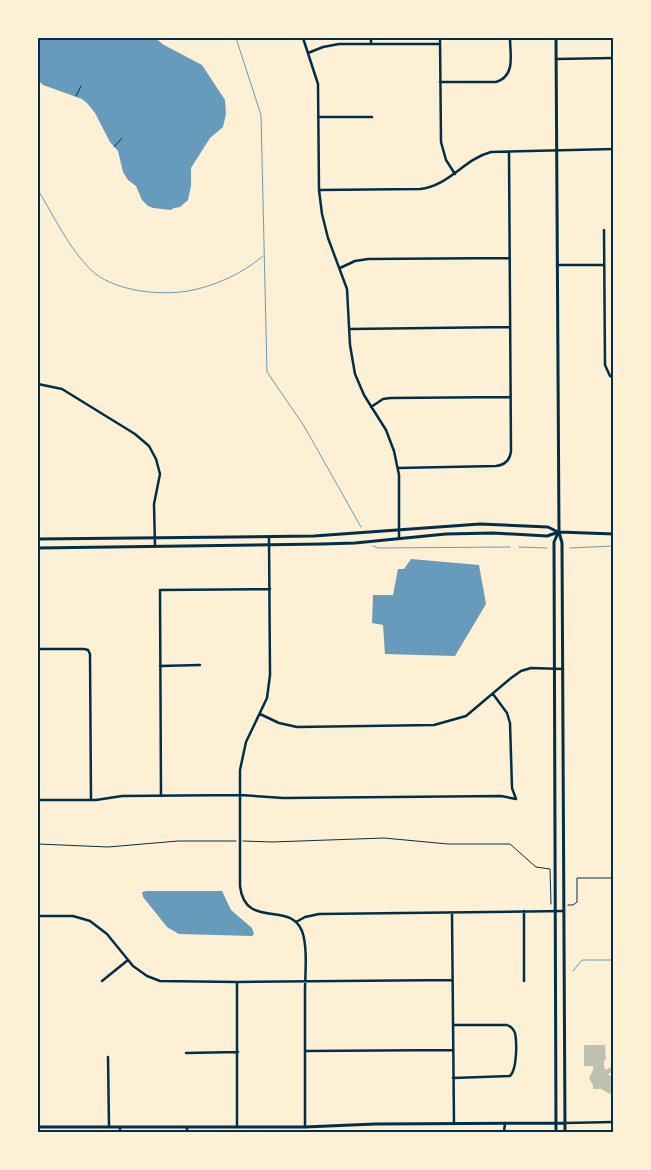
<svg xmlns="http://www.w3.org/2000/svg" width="651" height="1170" font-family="'Archivo Narrow',sans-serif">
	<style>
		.water { fill: #669bbc }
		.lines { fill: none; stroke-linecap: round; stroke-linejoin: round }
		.stream { stroke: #669bbc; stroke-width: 1 }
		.building { fill: #bec0b2 }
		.path { stroke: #003049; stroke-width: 1 }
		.minor { stroke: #003049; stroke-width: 2.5 }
		.tertiary { stroke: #003049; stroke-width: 3 }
		.neatline { fill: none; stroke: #003049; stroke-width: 2 }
	</style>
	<rect width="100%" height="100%" fill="#fdf0d5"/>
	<path class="water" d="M38,38H155L164,45L202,65L225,100L226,114L223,127L210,138L191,168V186L188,200L180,207L174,208L171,210L153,208L148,206L142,200L136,186L128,180L123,172L118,151L110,142L95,113L87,103L82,99L43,85L38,80Z
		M411,559L479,565L486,604L455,656L385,654L383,625L372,623L373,595H393L398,569H404Z
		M147,891H222L231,910L252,928L254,934L252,936L179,934L167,927L143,897L142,892Z"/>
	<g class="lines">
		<path class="stream" d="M236,38L261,115L267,372L304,426L361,527
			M38,190C54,216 68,247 90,269C112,291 158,296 188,291C215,286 242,274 263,256
			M373,546L378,548L510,547
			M519,547L547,548
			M570,548L614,546
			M573,971L582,960H614"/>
	</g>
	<path class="building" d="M584,1045H605L606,1060H604V1067L606,1070L612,1066L614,1069V1071L608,1074L614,1079V1087L610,1094L601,1089H593V1085L589,1078L593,1070V1066H584Z"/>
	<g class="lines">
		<path class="path" d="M76,96L81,86
			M114,147L122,138
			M243,841L272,842L384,838L448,844H510L536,867L550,869L551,904
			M38,844L108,847L178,841H236
			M568,905H573L577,902V878H614"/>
		<path class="minor" d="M303,38L318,84L319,190L322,214L328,238L347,289L350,345L355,374L364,395L386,430L394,451L399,475V538
			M371,38V44
			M440,38L441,142L446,160L455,174
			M308,53L323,47L339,44H440
			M556,59L614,58
			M440,82H496C516,76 510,54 510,38
			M318,117H372
			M319,190L420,189C449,186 464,159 491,152L614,149
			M604,230L605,365L610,376L614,378
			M557,265H603
			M340,268L355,261L368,259L509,258
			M350,329L510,327
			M38,384L62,389L135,434L149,446L156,459L160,474L154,504L155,546
			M371,407L383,399L390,398L510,397
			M398,468L496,466C505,465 510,460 511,451L509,152
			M269,537L270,675L267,698L246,742L240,770V886C245,930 290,900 302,931C308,947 305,975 305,992C305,1037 305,1082 305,1127
			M38,649H84L88,650L90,654L91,800
			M160,666L200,665
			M493,694L507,713L510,723L512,788L516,799
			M260,714L279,723L297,727L434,725L466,716L511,678L521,671L531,668L563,669
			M161,796L160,590L270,589
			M38,800H96L122,796L240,795L283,798L501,796L516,799
			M524,911V981
			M452,913L454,1124
			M38,916H73L90,921L107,934L133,966L147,976L160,981L237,982L452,980
			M296,922L305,917L319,914L564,911
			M102,981L128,960
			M453,1025H507C511,1027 513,1028 515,1033C517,1042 517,1070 510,1076L453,1078
			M305,1051L453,1050
			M186,1053L238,1052
			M108,1057L109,1127
			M565,1123L614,1122
			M120,1127V1132
			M237,1127V982
			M187,1132V1127
			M504,1132L505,1123"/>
		<path class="tertiary" d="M556,38L559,532L562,543L565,1132
			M38,539L314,536L480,524L548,527L558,532
			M38,548L322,544L355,543L446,534L493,533L547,536L559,532L614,534
			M38,1127H305L375,1124L565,1123
			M556,1132L554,542L558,533"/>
	</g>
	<rect width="651" height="1170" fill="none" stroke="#fdf0d5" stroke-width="78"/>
	<rect x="39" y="39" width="573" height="1092" class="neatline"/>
</svg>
